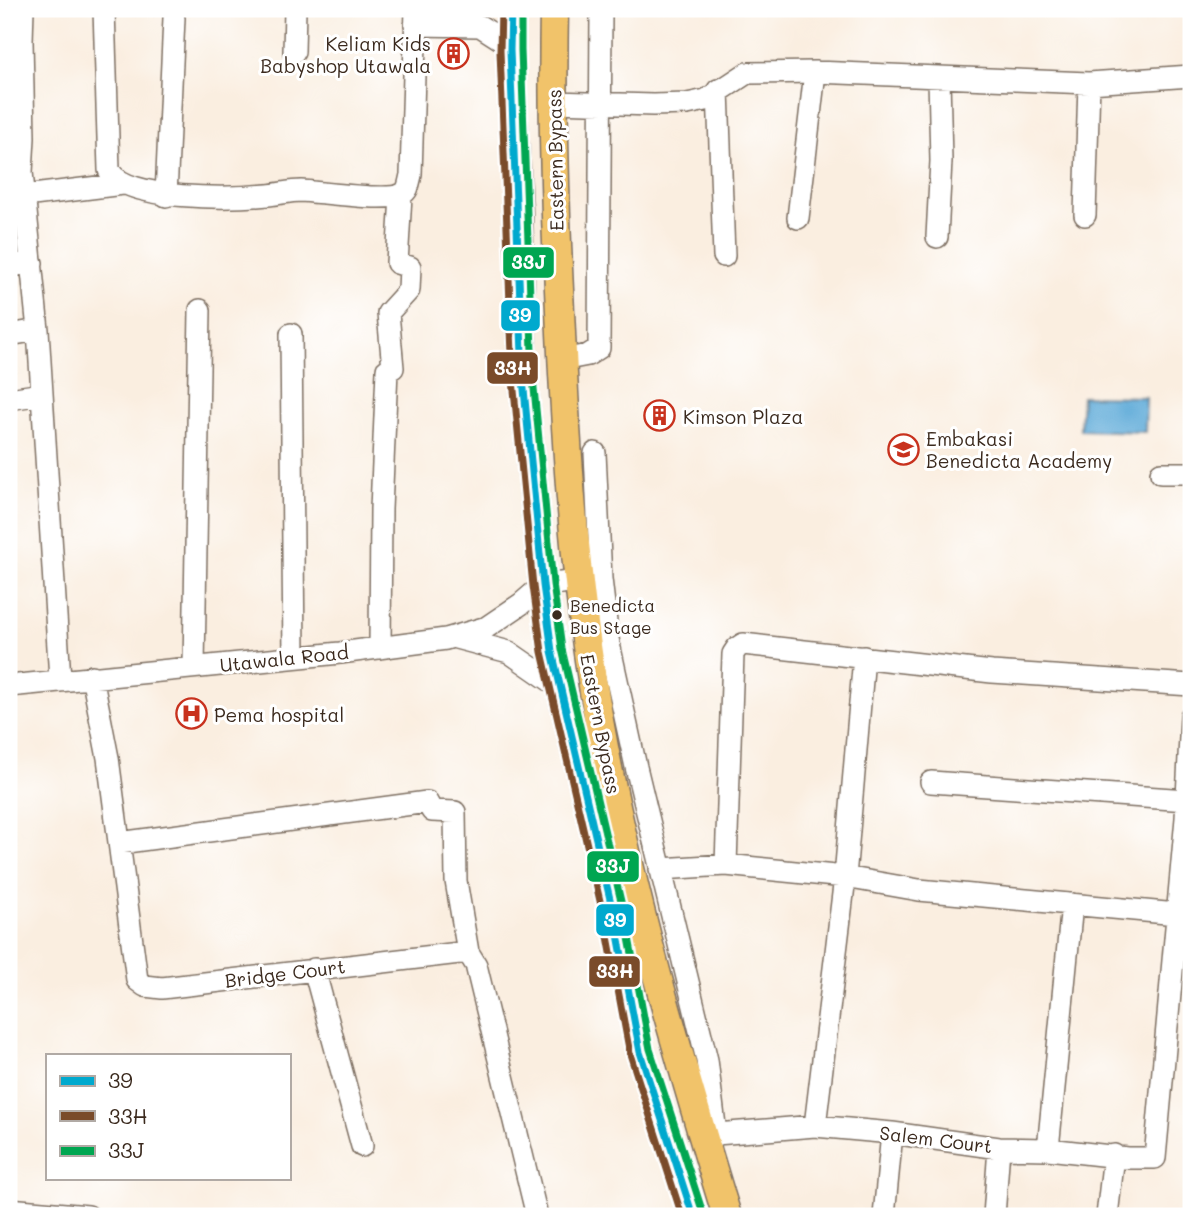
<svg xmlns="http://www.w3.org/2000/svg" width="1200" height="1225" font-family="Mali,sans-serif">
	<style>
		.water { fill: #60acd9; stroke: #4e6b7c; stroke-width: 2 }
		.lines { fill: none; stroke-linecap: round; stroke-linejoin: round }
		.minor-casing { stroke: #7e6f62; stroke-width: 24 }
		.major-casing { stroke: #7e6f62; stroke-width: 31 }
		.minor { stroke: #fff; stroke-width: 21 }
		.major { stroke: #f1c36a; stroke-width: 28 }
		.bus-1-casing { stroke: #fff; stroke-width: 12 }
		.bus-2-casing { stroke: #fff; stroke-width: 12 }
		.bus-3-casing { stroke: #fff; stroke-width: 12 }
		.bus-1 { stroke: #00a9ce; stroke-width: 7 }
		.bus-2 { stroke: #7a4b2a; stroke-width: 7 }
		.bus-3 { stroke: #00a651; stroke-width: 7 }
		.bus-dot { fill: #3b2a1e; stroke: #fff; stroke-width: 2.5 }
		.labels { text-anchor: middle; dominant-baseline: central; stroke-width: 6; stroke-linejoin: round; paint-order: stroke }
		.bus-label { font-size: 17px; fill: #3b2a1e; stroke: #fff; text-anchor: start }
		.poi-label { font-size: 19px; fill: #3b2a1e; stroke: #fff; text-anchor: start }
		.street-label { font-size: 19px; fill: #3b2a1e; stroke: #fff }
		.line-badge { stroke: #fff; stroke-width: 2.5 }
		.badge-label { font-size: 19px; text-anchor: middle; font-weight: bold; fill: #fff }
	</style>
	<rect width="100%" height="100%" fill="#fff"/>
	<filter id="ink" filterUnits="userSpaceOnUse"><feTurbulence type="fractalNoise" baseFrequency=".0143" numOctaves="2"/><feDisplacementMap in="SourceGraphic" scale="14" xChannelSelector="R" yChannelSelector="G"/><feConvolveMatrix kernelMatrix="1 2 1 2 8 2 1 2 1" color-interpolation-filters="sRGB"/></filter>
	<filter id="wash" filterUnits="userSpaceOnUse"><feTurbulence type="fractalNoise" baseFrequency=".00686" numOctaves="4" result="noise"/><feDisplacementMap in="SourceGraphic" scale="28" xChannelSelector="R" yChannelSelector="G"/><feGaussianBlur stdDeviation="1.57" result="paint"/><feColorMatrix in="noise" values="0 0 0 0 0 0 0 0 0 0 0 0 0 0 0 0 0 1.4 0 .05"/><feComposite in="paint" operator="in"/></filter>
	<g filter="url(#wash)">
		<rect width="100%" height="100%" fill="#faeee0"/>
		<path class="water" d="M1082,396L1146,397L1145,432L1080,430Z"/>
	</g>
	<g filter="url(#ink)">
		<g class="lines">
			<defs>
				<path id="minor" d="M23,9L22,41L24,138L22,172L38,330L60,679
					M104,9L109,170C125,202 235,198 268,195C279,194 290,191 301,191C320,192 388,202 402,194C409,191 409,182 411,175L416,9
					M415,25L480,26L505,42L510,34
					M294,52L295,9
					M718,90L724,256
					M554,102L653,105L687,104L706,100L747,73L815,72L1089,83L1191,76
					M25,196L123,184
					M166,196L174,18
					M1085,215L1089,83
					M798,218L815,72
					M937,237L941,161L939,78
					M9,266L32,263
					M291,334L294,657
					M9,335L38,330
					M562,360L588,355L599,348L601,9
					M9,399L42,394
					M595,453L601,579L608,639L636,767L707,1060L716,1134L709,1144
					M1161,473H1191
					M456,638L509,652L561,688
					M380,648L381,509L387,370L393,368L388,313L409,290L410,267L397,263L401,196
					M194,666L200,310
					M92,676L108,758L137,980L145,986L162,988L468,952L476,965L537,1216
					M9,686L340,653L446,639L487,627L521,604L543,585L579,581
					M931,782L1187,800
					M119,843L427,802L432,811L455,812L456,881L468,952
					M726,865L733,654L737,648L743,644L992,672L1191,685
					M660,869L726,865L845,877L919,890L1177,914
					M314,969L362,1146
					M815,1126L845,877L864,657
					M716,1134L815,1126L892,1133L999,1148L1048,1149L1128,1158H1155L1186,818L1191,716
					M1048,1149L1072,904
					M9,1209L88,1216
					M884,1216L892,1133
					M994,1216L999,1148
					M1107,1216L1114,1155"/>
				<path id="major" d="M511,9L510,50L518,209L523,379L543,585L552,651L617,929L640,1052L693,1216
					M554,9C552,109 555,210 560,311C566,446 574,582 598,715C628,885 677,1052 727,1216"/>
			</defs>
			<use href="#minor" class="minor-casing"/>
			<use href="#major" class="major-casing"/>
			<use href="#minor" class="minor"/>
			<use href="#major" class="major"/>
			<defs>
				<path id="bus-1" d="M511,9L510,50L523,379L543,585L552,651L617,929L640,1052L693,1216"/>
				<path id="bus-2" d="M501,9L500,51L513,380L533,586L542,652L607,931L630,1054L682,1216"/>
				<path id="bus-3" d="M521,9V50L533,378L553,584L562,649L627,927L650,1049L703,1213"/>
			</defs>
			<use href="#bus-1" class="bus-1-casing"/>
			<use href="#bus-2" class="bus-2-casing"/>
			<use href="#bus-3" class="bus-3-casing"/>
			<use href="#bus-1" class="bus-1"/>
			<use href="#bus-2" class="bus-2"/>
			<use href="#bus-3" class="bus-3"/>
		</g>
	</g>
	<defs>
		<symbol id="building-ring" viewBox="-11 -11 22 22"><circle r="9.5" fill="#fff" stroke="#c8321e" stroke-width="1.5"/><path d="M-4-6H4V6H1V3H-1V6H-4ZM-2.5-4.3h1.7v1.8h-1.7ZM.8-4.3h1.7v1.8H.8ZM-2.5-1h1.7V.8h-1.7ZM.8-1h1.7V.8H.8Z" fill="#c8321e"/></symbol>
		<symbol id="school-ring" viewBox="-11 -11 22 22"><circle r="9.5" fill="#fff" stroke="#c8321e" stroke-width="1.5"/><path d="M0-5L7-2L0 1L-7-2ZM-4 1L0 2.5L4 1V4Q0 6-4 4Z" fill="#c8321e"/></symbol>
		<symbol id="hospital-ring" viewBox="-11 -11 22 22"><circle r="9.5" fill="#fff" stroke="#c8321e" stroke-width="1.5"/><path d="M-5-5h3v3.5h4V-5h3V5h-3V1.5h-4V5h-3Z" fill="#c8321e"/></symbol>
	</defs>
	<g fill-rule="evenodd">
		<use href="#building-ring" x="436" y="36" width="35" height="35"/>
		<use href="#building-ring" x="642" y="398" width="35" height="35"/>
		<use href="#school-ring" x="886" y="432" width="35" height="35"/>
		<use href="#hospital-ring" x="174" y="696" width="35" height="35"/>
	</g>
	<circle class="bus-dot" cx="557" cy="615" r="6"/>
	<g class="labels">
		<g class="bus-label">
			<text x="570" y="605">Benedicta<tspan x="570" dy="22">Bus Stage</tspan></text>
		</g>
		<g class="poi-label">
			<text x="431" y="43" text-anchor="end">Keliam Kids<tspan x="431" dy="22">Babyshop Utawala</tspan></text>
			<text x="683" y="416">Kimson Plaza</text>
			<text x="926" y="438">Embakasi<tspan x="926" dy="22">Benedicta Academy</tspan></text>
			<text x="214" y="714">Pema hospital</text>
		</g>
		<g class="street-label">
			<text transform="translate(555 160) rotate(-91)">Eastern Bypass</text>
			<text transform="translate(284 658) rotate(-6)">Utawala Road</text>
			<text transform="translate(601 724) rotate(79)">Eastern Bypass</text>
			<text transform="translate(285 973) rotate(-7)">Bridge Court</text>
			<text transform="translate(936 1139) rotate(7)">Salem Court</text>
		</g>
	</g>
	<g class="line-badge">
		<rect x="502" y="246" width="53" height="33" rx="7" fill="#00a651"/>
		<rect x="500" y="299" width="41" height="33" rx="7" fill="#00a9ce"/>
		<rect x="486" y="351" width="53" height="34" rx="7" fill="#7a4b2a"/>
		<rect x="586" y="850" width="54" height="33" rx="7" fill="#00a651"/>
		<rect x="595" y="903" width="40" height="34" rx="7" fill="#00a9ce"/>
		<rect x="588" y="955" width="53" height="33" rx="7" fill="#7a4b2a"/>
	</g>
	<g class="badge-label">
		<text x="529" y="269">33J</text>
		<text x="520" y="322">39</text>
		<text x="513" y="375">33H</text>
		<text x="613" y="873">33J</text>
		<text x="615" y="927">39</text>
		<text x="615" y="978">33H</text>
	</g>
	<rect width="1200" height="1225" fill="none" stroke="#fff" stroke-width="35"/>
	<rect x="46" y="1054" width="245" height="126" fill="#ffffff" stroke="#b1aaa5" stroke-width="2"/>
	<rect x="60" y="1076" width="35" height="10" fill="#00a9ce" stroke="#b1aaa5" stroke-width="2"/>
	<text x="108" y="1088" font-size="21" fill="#3b2a1e">39</text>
	<rect x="60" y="1111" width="35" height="10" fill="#7a4b2a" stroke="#b1aaa5" stroke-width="2"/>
	<text x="108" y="1124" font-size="21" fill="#3b2a1e">33H</text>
	<rect x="60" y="1146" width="35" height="10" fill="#00a651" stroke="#b1aaa5" stroke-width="2"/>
	<text x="108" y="1158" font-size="21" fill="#3b2a1e">33J</text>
</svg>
